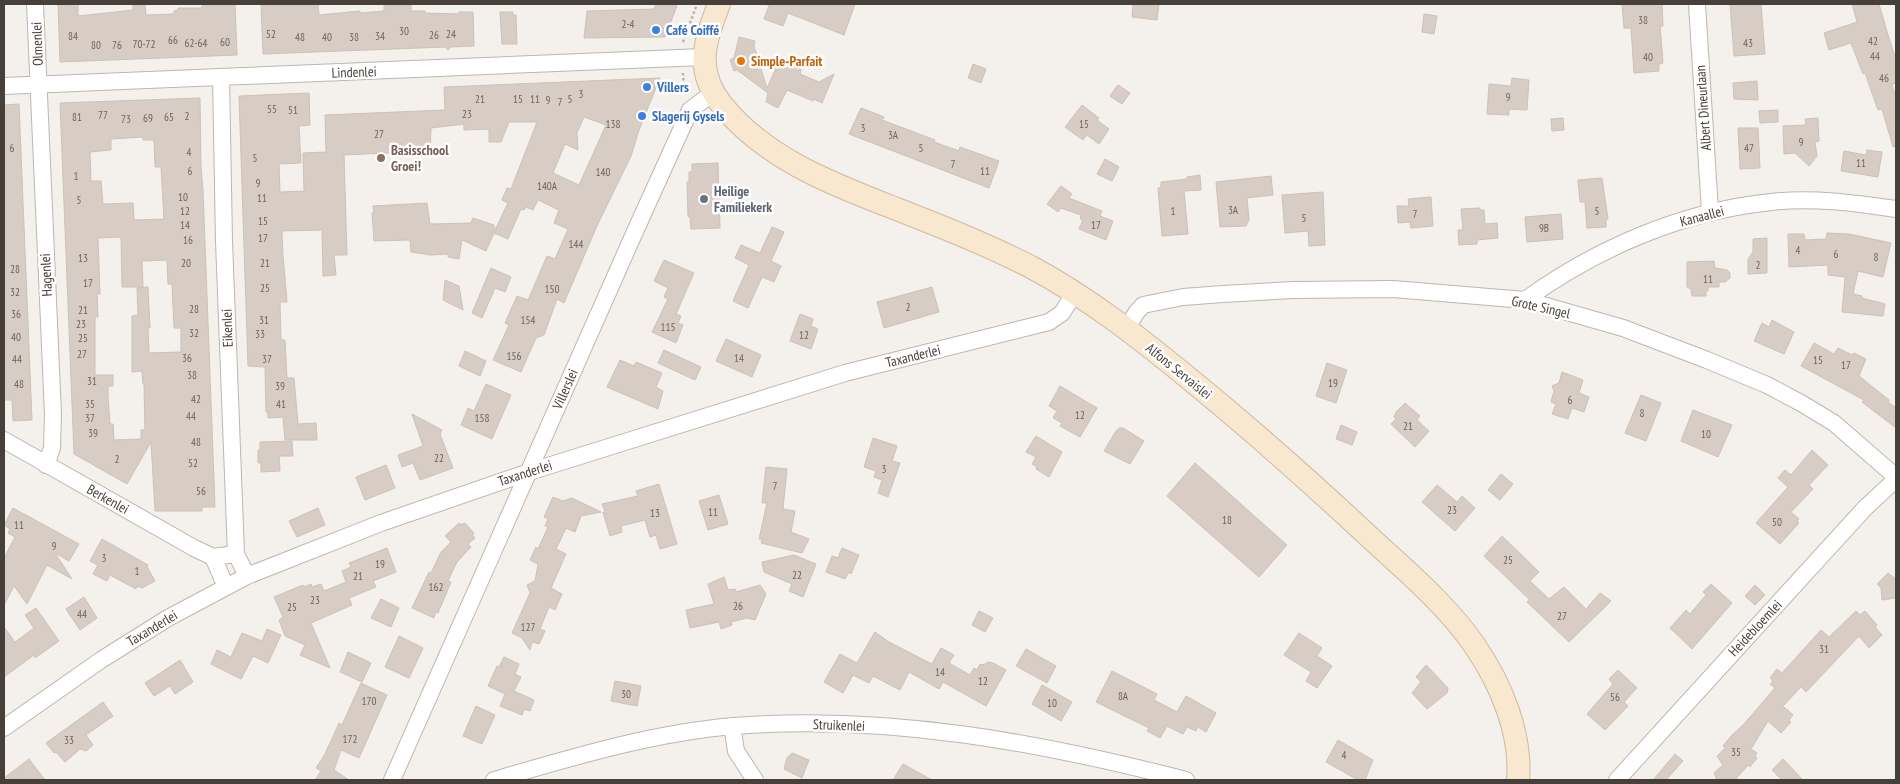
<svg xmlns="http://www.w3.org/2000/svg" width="1900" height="784" font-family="'PT Sans Narrow',sans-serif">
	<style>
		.building { fill: #d7cdc5; stroke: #cec1b6; fill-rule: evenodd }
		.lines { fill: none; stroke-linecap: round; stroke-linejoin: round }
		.street-casing { stroke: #beb6af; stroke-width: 18 }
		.secondary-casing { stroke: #cdbaa0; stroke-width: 24 }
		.path { stroke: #beafa2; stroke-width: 2.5; stroke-dasharray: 2.5 2.5; stroke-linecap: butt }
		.street { stroke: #fff; stroke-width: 16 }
		.secondary { stroke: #f8e8d0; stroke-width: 22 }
		.shop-dot { fill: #3f7fe0; stroke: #fff; stroke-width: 2 }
		.food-dot { fill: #e8710a; stroke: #fff; stroke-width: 2 }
		.education-dot { fill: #8d6e63; stroke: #fff; stroke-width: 2 }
		.worship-dot { fill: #6b7280; stroke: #fff; stroke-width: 2 }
		.labels { text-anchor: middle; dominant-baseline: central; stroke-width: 5; stroke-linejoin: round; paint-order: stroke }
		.number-label { font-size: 11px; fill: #6b635d }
		.shop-label { font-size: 14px; font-weight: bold; fill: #366cbe; stroke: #fff; text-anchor: start }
		.street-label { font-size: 14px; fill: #47403a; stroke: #fff }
		.food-label { font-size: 14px; font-weight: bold; fill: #c56008; stroke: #fff; text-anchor: start }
		.education-label { font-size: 14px; font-weight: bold; fill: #785e54; stroke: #fff; text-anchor: start }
		.worship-label { font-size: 14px; font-weight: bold; fill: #5b616d; stroke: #fff; text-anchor: start }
	</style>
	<rect width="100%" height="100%" fill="#f4f0eb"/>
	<path class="building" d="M58,4H78V16L133,10V4H145L146,15L174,14V11L178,10V8H202V4H235L237,55L60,62Z
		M261,4H318L319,15L360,11V13L384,11V4H411V11H425V13L459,14V12H473L474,46L451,47L448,50L445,47L263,54Z
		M656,4H669L677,6L665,37L584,38L587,11L654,9Z
		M766,4H855L844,35L788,13L783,26L764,19L769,6Z
		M1133,4H1159L1157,20L1132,17Z
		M1622,4H1662L1663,26H1660L1663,63L1659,64V71L1634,73L1631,28H1624Z
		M1730,4H1761L1765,54L1734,56Z
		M1852,4H1879L1886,28L1896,60V83L1892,84L1896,98V146L1893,147L1882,109L1878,110L1865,73L1863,74L1851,43L1829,50L1824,33L1857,22Z
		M500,12H513V15H516L517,44H502Z
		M1424,14L1437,16L1434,34L1422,32Z
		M739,37L755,41L754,46L767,88L781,57L798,62L801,71L800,74L819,82L834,74L822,103L814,99L813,101L787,90L778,108L766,102L768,93L737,70L734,71L730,60L734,58Z
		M973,64L986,69L981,83L968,78Z
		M660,78L639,130L631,156L596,228L564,303L557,299L544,335L536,338L521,372L493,360L509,325L505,323L517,296L528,300L547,256L555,259L568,229L554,223L559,210L538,200L533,210L526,207L524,210L521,209L508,239L494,233L486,251L462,240L459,259L448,257V254L431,255L411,252L410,240L374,241L372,213H374L373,206L427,203L430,224L471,223L473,218L494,225V232L508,203L502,200L507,188L511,189L537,122H509L501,142H489V129L464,130V124L431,128L430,151L344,155L347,255H334L336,275L323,276L322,230L282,231L283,256L287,302H280L281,340H285L287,378H294L298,424L316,423L317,440H285L283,417L268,418V412H266L265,367L248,366L239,96L309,93L310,125L299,126L301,163L279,164L280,192L304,191L303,153L326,152L325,115L445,110L444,87ZM584,117L606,125L579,185L553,173L565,144L578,150L577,133Z
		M1512,78L1529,80L1527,110L1509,109V115L1487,114L1489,84L1511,86Z
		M1757,81L1758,100L1734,99L1733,83Z
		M1118,85L1130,93L1122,104L1110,96Z
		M200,98L201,167L203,190L215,507H202V511H155L151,442L127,484L74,454L60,103ZM143,137V140H154L155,167H161L164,219L134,220L133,203L103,204L101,181H91L90,152L111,150V139ZM121,237L122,287H143L142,261L167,260L168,284H172L174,328H181V352L149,353L148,328H150L148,287L137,288L138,315L132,316V372L142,371L143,384H144L145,430H141V439L114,440L113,424H110L108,397V386H113V375H95V317H98L97,294H100L98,238Z
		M19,104L32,420L13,421L12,400H4V105Z
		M1082,105L1099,118L1097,120L1109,129L1099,144L1087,135L1083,140L1065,127Z
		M861,108L884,117L882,120L935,140L934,142L959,151L960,147L999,161L989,188L849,134Z
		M1778,110V122L1760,123L1759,111Z
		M1563,118L1564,130L1552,131L1551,119Z
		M1818,118L1819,141L1815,142L1817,156L1809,166L1795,153L1784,154L1783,126L1806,125L1805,119Z
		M1738,128H1758L1760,168L1740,169Z
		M1867,150L1882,152L1878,177L1841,171L1844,151L1866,155Z
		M1105,159L1119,167L1112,181L1097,174Z
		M718,163L720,228L691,229L690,217L688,216L687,182H689V172H692V164Z
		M1200,175L1201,190L1184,191L1188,234L1162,236L1158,188H1161V182L1187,179V177Z
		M1271,176L1273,195L1247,198L1249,220L1246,226L1220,227L1216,182Z
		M1602,178L1608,219H1606V227L1587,228L1585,202H1580L1578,180Z
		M1061,186L1072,194L1069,198L1102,211L1100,216L1113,221L1106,240L1079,229L1083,220L1080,219L1081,215L1061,208L1058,212L1047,204Z
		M1323,192L1325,245L1309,246L1308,231L1285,233L1282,195Z
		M1431,197L1433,226L1411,228L1410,222L1398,223L1397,206H1409L1408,199Z
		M1480,208V210H1484L1485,224L1497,223L1498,238L1477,240V244L1459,245L1458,230H1463L1461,209Z
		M1561,214L1563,239L1527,242L1525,217Z
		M772,227L784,232L771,261L781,266L774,282L762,277L748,308L733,301L749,265L735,258L741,245L760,253Z
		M1827,233L1849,234L1891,243L1883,277L1858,271L1853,294L1862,296V298L1885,304L1883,316L1842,312L1845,277L1828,275V265L1789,267L1788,234H1804L1805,240L1826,239Z
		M1767,238V273L1748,274V259L1753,252V239Z
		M664,260L694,273L676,314L681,316L678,323L683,325L676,343L652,332L668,299L664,297L668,288L654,281Z
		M1714,261L1715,268L1727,270L1730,273V278L1725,282H1719V287H1708V291H1706V296H1692L1691,289L1687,287V262Z
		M491,268L511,277L505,292L495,288L482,318L472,313Z
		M445,280L459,286L463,310L443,300Z
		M932,287L939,312L884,328L877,302Z
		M800,314L813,319L811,326L818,329L811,349L790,341Z
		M1772,320L1794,332L1784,354L1754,341L1762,323L1769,327Z
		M726,339L761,355L752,377L716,361Z
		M1814,343L1834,354L1838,348L1852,355L1854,353L1866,359L1859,376L1889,400L1888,402L1896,408V428L1862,402L1864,400L1801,366Z
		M664,350L701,367L695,380L658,363Z
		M465,351L486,361L480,376L459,366Z
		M620,360L634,366L636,362L662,373L656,387L663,391L658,409L607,387Z
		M1327,363L1347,370L1336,403L1316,396Z
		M1562,372L1583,380L1579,393L1589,397L1584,412L1572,408L1568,419L1552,414L1556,404L1551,402L1554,391L1552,386L1559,383Z
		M486,384L511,395L492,439L461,425L468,408L474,411Z
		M1060,386L1097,408L1080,437L1060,426L1062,423L1053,418L1057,411L1049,406Z
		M1641,395L1661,403L1646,441L1625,433Z
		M1405,403L1420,416L1417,420L1429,431L1415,447L1391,424L1396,419L1394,417L1396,412Z
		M1693,410L1732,425L1718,457L1681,441Z
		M412,414L442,430L440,434L453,468L420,480L413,463L402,467L398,455L423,446Z
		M1341,425L1357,432L1352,445L1336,439Z
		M1119,428H1123L1144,441L1130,464L1104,451L1116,431Z
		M1036,436L1062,452L1049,477L1036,469L1037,467L1032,464L1036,457L1026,452Z
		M873,438L897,446L892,461L900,463L888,497L878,493L882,480L874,477L876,471L864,467Z
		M292,441L293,456H279L280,471L261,472V463H258V450H260V442Z
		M1812,450L1828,465L1809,485L1813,489L1791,512L1799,519L1797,521L1799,523L1780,544L1756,523L1788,487L1778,478L1785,470L1791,475Z
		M1195,463L1287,545L1259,577L1167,496Z
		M386,465L395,488L365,500L356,477Z
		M766,467L787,469L783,509L795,511L791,532L809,539L802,553L761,543L762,539H759L767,503H762Z
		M1501,474L1513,484L1500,500L1488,490Z
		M659,484L677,544L660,549L656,535L650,537L645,520L621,526L622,532L610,536L603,512L606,514L602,504L638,496L636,491Z
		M1437,485L1457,502L1462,496L1475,508L1455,531L1422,502Z
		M719,495L728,524L708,530L699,501Z
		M553,497L563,501L572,498L601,512L581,516L575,532L566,528L556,549L566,554L551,588L562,594L555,610L549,607L540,629L545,631L539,644L532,642L530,650L522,638L512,633L530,593L527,585L535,581L538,564L530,560L536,547L538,549L548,527L545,526L548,519L544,517Z
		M13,508L79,544L69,561L55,553L72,579L47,565L27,604L14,586L4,605V558L15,537L8,533L10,529L4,525Z
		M318,508L325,525L297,537L289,521Z
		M459,523L462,525L464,523L466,524L473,532L474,534L472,535L475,538L468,544L471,547L457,562L448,581L451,582L438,613L436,612L434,618L412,608L429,572L431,573L441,552L451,542L445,536Z
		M1502,536L1539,572L1530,581L1549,599L1564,587L1586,609L1600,593L1611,601L1569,642L1527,602L1530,600L1484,556Z
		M102,539L148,565L147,567L155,581L142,588L137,586L136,589L110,575L107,581L93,574L98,565L90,561Z
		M387,548L396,572L373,581L376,587L349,598L352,605L311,623L330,668L300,655L305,645L285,636L279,620L283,617L274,597L303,585L304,587L311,584L312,587L321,584L324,591L346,582L342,571L351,567L349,563Z
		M842,548L859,555L851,574L849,572L845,579L826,572L832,556L838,558Z
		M794,555L816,564L803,597L789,591L792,584L764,572L762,562Z
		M1888,573L1896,579V598L1882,600L1881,588L1877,584Z
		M724,577L728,590L735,589L736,592L760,585L766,594L755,620L747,618L731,622L732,625L721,629L719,622L690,628L686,610L714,604L708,584Z
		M1711,584L1732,603L1692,649L1670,628L1686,610L1690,614L1706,595L1703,592Z
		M1755,585L1765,595L1755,605L1745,596Z
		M84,597L97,618L80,630L66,609Z
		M381,599L399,608L391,627L371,618Z
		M36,608L59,641L35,658L34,655L4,677V627L15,642L34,628L25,615Z
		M979,611L993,618L985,632L972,625Z
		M1856,611L1860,615L1865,611L1877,625L1875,627L1882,635L1869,648L1859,636L1806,692L1801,687L1783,706L1793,715L1789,720L1791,722L1781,733L1768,721L1751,749L1757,753L1755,756L1757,758L1750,767L1748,765L1735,780H1717L1714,773L1723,765L1717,756L1725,748L1723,746L1731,736L1744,724L1775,688L1770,684L1773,681L1770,678L1777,669L1782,673L1821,630L1829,637Z
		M267,629L281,635L268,663L253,656L241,679L211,664L217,650L231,657L242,633L262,641Z
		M875,632L889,642L932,664L941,648L954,655L949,663L970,675L974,668L977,670L980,664L983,665L988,662L993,663L1006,670L986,706L943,682L939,689L909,672L900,690L873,676L869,683L853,675L843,693L824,682L840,654L857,663Z
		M1299,633L1322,648L1317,656L1332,666L1317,688L1306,681L1311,672L1284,655Z
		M399,636L423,648L409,678L385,667Z
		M1026,649L1056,666L1047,683L1016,666Z
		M348,652L371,663L362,682L340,672Z
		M504,657L519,664L515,674L521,677L514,691L534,700L530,711L524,709L522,715L500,706L505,694L488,686L497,666L499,667Z
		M180,660L193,682L175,694L170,686L154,696L145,683Z
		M1426,665L1448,688L1447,693L1427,709L1412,693L1421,682L1416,677Z
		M1618,670L1637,688L1624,702L1628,706L1605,730L1587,714L1613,684L1609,679Z
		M1112,671L1157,694L1154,700L1177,712L1186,696L1216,713L1206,732L1198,727L1196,731L1187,727L1183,734L1167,726L1160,738L1147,731L1149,728L1096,702Z
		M615,681L641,686L637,706L611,701Z
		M361,683L387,695L359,758L341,750L334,770L349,780H315L321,771L316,768L325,754L339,723L342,725Z
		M1042,685L1072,702L1061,721L1032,704Z
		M103,702L113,716L86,735L93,745L86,751L80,749L65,762L56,752L54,753L46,743Z
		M476,706L495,715L482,744L463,736Z
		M1338,740L1373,760L1365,780H1358L1326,762Z
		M792,753L809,760L802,778L784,769L787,758Z
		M1675,754L1683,761L1666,780H1653Z
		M29,759L45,780H4V778Z
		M1783,759L1803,780H1782L1772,770Z
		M903,764L932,780H893Z"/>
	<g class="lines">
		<defs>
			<path id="street" d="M35,4L53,414L52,448L46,465
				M1697,4L1710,212
				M221,77L224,241L236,554L247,576
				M4,86L703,57
				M1525,300C1597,248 1683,211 1771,202C1812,197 1855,203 1896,209
				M1127,328L1136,313L1143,305L1183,297L1223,294L1293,290L1393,289L1525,300L1623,328L1707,360L1767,385L1801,403L1834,423L1896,477
				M4,440L194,548L213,557L236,554
				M213,557L226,587
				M732,726L736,751L755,780
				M4,728L101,660L168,618L247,576L381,523L529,472L845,373L1049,322L1062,313L1074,294
				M392,780L633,236L690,110L713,93
				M494,780C573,757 652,733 734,726C886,714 1039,742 1186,780
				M1617,780L1865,508L1896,479"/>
			<path id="secondary" d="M719,4C705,41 694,70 722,105C766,159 830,183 894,208C940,226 986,244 1031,267C1089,298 1141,339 1192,381C1251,429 1307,479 1363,531C1401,567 1445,602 1475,646C1501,684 1522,734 1518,780"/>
		</defs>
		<use href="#street" class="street-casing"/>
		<use href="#secondary" class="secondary-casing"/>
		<path class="path" d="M683,42L697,4
			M683,73L684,88L688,93"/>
		<use href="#street" class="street"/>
		<use href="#secondary" class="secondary"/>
	</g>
	<g class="shop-dot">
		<circle cx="656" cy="30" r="5"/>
		<circle cx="647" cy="87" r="5"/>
		<circle cx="642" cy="116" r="5"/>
	</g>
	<circle class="food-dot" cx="741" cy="61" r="5"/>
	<circle class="education-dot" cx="381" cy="158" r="5"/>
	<circle class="worship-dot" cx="704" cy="199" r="5"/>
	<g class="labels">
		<g class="number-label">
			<text x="1643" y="20">38</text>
			<text x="628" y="24">2-4</text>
			<text x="404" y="31">30</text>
			<text x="271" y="34">52</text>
			<text x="451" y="34">24</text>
			<text x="434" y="35">26</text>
			<text x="73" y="36">84</text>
			<text x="380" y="36">34</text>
			<text x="300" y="37">48</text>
			<text x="327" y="37">40</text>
			<text x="354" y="37">38</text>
			<text x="173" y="40">66</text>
			<text x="1873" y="41">42</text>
			<text x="225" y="42">60</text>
			<text x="196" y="43">62-64</text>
			<text x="1748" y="43">43</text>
			<text x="144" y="44">70-72</text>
			<text x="96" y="45">80</text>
			<text x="117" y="45">76</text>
			<text x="1875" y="56">44</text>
			<text x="1648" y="57">40</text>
			<text x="1884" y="78">46</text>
			<text x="581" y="94">3</text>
			<text x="1508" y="97">9</text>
			<text x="480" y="99">21</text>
			<text x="518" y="99">15</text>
			<text x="535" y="99">11</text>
			<text x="570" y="99">5</text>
			<text x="548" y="100">9</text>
			<text x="560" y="102">7</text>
			<text x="272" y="109">55</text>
			<text x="293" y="110">51</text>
			<text x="467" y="114">23</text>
			<text x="103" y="115">77</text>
			<text x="187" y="116">2</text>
			<text x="77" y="117">81</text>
			<text x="169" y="117">65</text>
			<text x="148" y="118">69</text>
			<text x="126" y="119">73</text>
			<text x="613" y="124">138</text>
			<text x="1084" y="124">15</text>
			<text x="863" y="128">3</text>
			<text x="379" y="134">27</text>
			<text x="893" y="135">3A</text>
			<text x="1801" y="142">9</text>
			<text x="12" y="148">6</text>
			<text x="921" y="148">5</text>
			<text x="1749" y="148">47</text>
			<text x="189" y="152">4</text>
			<text x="255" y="158">5</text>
			<text x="1861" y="163">11</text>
			<text x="953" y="164">7</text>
			<text x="190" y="171">6</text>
			<text x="985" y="171">11</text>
			<text x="603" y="172">140</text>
			<text x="76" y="176">1</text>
			<text x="258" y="183">9</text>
			<text x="547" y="186">140A</text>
			<text x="183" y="197">10</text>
			<text x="262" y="198">11</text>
			<text x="79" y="200">5</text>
			<text x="1233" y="210">3A</text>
			<text x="185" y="211">12</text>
			<text x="1173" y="211">1</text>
			<text x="1597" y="211">5</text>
			<text x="1415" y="214">7</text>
			<text x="1304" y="218">5</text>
			<text x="263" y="221">15</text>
			<text x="185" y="225">14</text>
			<text x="1096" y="225">17</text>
			<text x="1544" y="228">9B</text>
			<text x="263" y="238">17</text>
			<text x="188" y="240">16</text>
			<text x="576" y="244">144</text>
			<text x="1798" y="250">4</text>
			<text x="1836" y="254">6</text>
			<text x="1876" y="257">8</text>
			<text x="83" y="258">13</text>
			<text x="186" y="263">20</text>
			<text x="265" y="263">21</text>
			<text x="1758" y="265">2</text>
			<text x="15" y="269">28</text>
			<text x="1708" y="279">11</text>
			<text x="88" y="283">17</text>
			<text x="265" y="288">25</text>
			<text x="552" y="289">150</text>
			<text x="15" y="292">32</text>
			<text x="908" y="307">2</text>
			<text x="194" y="309">28</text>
			<text x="83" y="310">21</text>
			<text x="16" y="314">36</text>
			<text x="264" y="320">31</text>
			<text x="528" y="320">154</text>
			<text x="81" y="324">23</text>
			<text x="668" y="327">115</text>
			<text x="194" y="333">32</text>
			<text x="260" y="334">33</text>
			<text x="804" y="335">12</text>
			<text x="16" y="337">40</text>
			<text x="83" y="338">25</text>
			<text x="82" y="354">27</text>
			<text x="514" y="356">156</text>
			<text x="187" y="358">36</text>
			<text x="739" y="358">14</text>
			<text x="17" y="359">44</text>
			<text x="267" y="359">37</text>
			<text x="1818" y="360">15</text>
			<text x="1846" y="365">17</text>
			<text x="192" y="375">38</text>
			<text x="92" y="381">31</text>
			<text x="1333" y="383">19</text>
			<text x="19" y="384">48</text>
			<text x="280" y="386">39</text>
			<text x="196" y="399">42</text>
			<text x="1570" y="400">6</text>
			<text x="90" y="404">35</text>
			<text x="281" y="404">41</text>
			<text x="1642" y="413">8</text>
			<text x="1080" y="415">12</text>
			<text x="191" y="416">44</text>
			<text x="90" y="418">37</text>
			<text x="482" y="418">158</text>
			<text x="1408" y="426">21</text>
			<text x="93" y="433">39</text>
			<text x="1706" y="434">10</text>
			<text x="196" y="442">48</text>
			<text x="439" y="458">22</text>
			<text x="117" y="459">2</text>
			<text x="193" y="463">52</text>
			<text x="884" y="469">3</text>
			<text x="775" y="486">7</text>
			<text x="201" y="491">56</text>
			<text x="1452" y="510">23</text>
			<text x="713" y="512">11</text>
			<text x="655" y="513">13</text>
			<text x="1227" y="520">18</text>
			<text x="1777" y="522">50</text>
			<text x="19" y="525">11</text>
			<text x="54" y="546">9</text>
			<text x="104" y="558">3</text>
			<text x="1508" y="560">25</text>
			<text x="380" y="564">19</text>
			<text x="137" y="571">1</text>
			<text x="797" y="575">22</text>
			<text x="358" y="576">21</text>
			<text x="436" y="587">162</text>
			<text x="315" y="600">23</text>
			<text x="738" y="606">26</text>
			<text x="292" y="607">25</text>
			<text x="82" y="614">44</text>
			<text x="1562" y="616">27</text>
			<text x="528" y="627">127</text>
			<text x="1824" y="649">31</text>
			<text x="940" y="672">14</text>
			<text x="983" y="681">12</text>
			<text x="626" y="694">30</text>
			<text x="1123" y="696">8A</text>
			<text x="1615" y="697">56</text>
			<text x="369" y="701">170</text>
			<text x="1052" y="703">10</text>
			<text x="350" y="739">172</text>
			<text x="69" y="740">33</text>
			<text x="1736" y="752">35</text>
			<text x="1344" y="755">4</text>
		</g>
		<g class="shop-label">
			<text x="666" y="30">Café Coiffé</text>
			<text x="657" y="87">Villers</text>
			<text x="652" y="116">Slagerij Gysels</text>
		</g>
		<g class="street-label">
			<text transform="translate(37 44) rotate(-92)">Olmenlei</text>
			<text transform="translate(354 72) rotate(-2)">Lindenlei</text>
			<text transform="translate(1703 108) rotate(-94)">Albert Dineurlaan</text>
			<text transform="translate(1702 216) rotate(-15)">Kanaallei</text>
			<text transform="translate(46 275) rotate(-93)">Hagenlei</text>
			<text transform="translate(1541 307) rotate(13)">Grote Singel</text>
			<text transform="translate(227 328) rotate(-92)">Eikenlei</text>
			<text transform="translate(913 356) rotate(-14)">Taxanderlei</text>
			<text transform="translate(1179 371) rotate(39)">Alfons Servaislei</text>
			<text transform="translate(565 389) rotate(-66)">Villerslei</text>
			<text transform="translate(525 473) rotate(-18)">Taxanderlei</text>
			<text transform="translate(108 499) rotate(29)">Berkenlei</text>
			<text transform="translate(152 628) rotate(-31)">Taxanderlei</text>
			<text transform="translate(1755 628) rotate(-47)">Heidebloemlei</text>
			<text transform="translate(839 725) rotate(2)">Struikenlei</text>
		</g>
		<g class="food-label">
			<text x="751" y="61">Simple-Parfait</text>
		</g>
		<g class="education-label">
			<text x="391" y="150">Basisschool<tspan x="391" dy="16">Groei!</tspan></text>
		</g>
		<g class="worship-label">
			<text x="714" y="191">Heilige<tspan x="714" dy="16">Familiekerk</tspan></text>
		</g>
	</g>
	<rect width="1900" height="784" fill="none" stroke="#47403a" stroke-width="10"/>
</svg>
